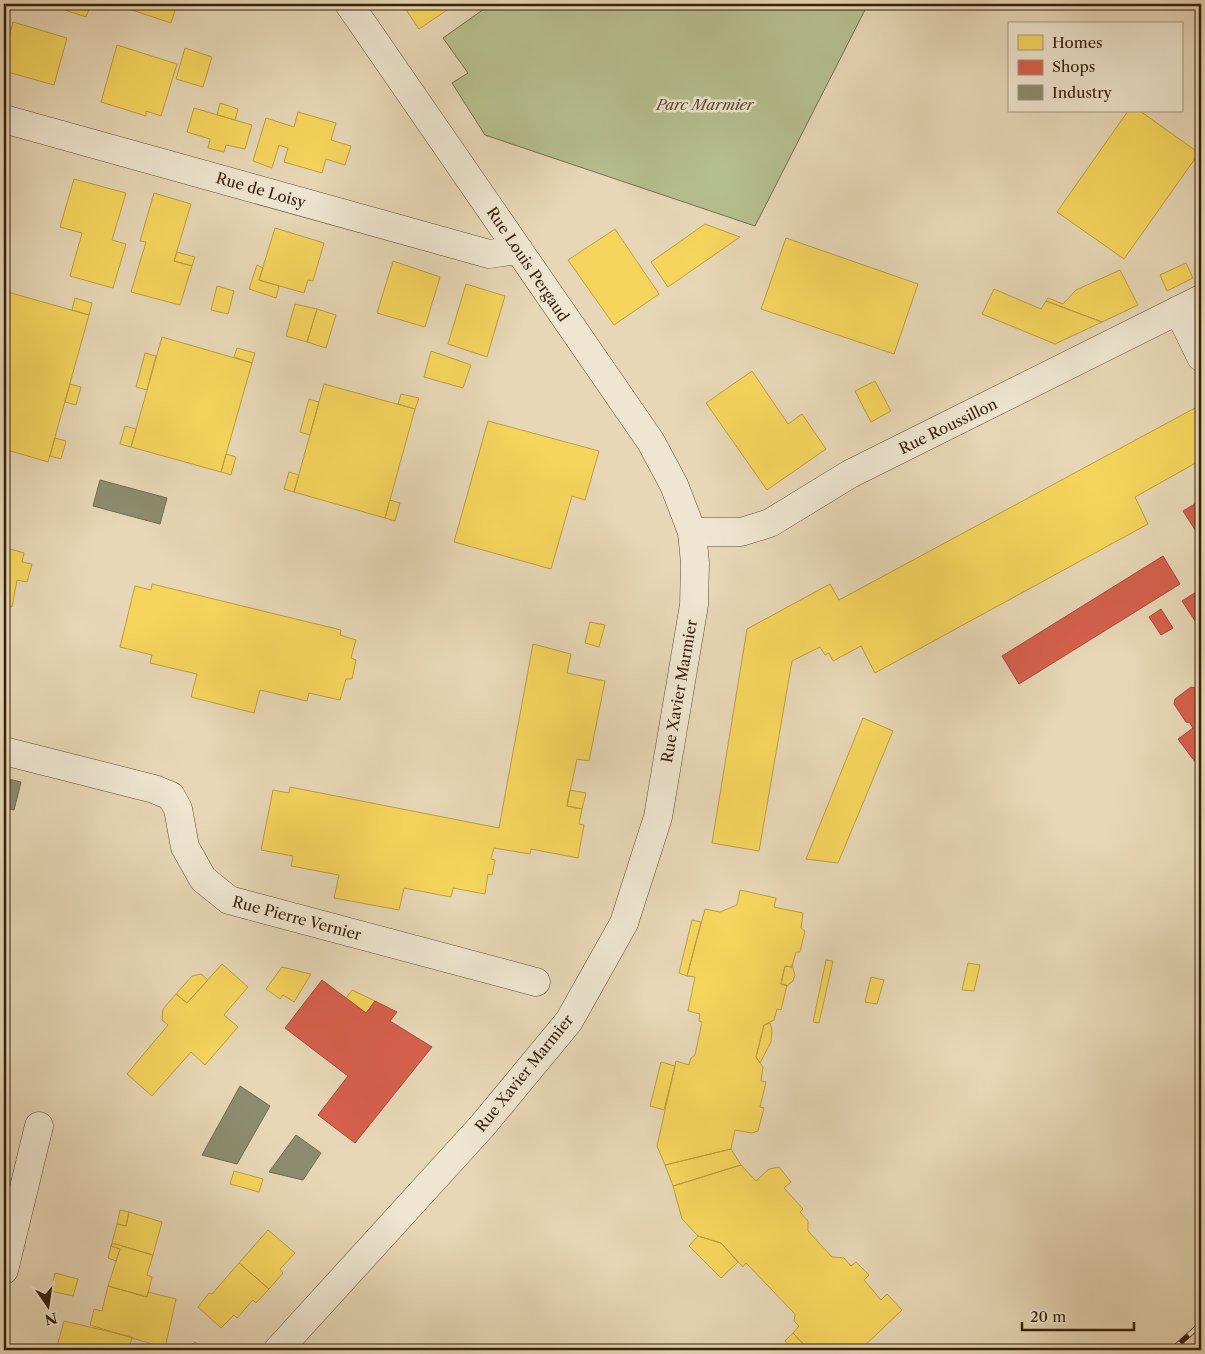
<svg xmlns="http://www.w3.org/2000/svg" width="1205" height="1354" font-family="'Libre Caslon Text',serif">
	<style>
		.green { fill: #b5be8e; stroke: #766f4c }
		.homes { fill: #f6d55c; stroke: #bd9f43 }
		.shops { fill: #d6604d; stroke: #a64d39 }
		.industry { fill: #8c8c6e; stroke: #726c50 }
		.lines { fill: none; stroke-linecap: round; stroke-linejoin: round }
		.minor-casing { stroke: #634e35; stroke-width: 29 }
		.minor { stroke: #efe5d0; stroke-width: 28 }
		.rail-casing { stroke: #37200a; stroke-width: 5.5 }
		.rail { stroke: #efe5d0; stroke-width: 4; stroke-dasharray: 11; stroke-linecap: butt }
		.labels { text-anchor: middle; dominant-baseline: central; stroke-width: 5; stroke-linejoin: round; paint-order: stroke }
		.park-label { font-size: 15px; font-style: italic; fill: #56482b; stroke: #efe5d0 }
		.street-label { font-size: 15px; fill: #37200a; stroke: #efe5d0 }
	</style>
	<rect width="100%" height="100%" fill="#e7d7b6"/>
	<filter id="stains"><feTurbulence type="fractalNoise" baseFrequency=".004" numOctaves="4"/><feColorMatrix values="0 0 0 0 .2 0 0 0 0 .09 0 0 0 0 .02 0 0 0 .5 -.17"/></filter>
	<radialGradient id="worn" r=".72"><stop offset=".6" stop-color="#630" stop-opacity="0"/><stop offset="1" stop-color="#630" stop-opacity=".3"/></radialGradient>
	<path class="green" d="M491,4H868L755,226L485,135L452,83L468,73L443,38Z"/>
	<path class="homes" d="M46,4H67L65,10Z
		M67,4H91L86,17L65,10Z
		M114,4H177L171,23Z
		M402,4H456L419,29Z
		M13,22L67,38L54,85L4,71V56Z
		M117,45L177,64L161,116L146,111V116L101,102Z
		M185,48L212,57L203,87L176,79Z
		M220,103L238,109L235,120L217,115Z
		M194,108L252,125L245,149L226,145L224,152L208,148L210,139L187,132Z
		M1128,111H1140L1199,153L1124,259L1057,212Z
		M298,112L336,123L331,140L351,146L345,165L326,159L322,173L284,162L288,148L279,145L272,168L253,161L266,118L294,127Z
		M74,179L126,193L112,240L126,244L113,288L70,276L82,233L60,227Z
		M154,193L191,204L174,261L192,266L180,305L131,292L146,242L140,241Z
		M705,224L740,237L668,287L651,262Z
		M275,228L324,243L313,281L308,280L304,293L259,280Z
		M615,229L659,294L614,325L568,260Z
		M786,238L918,284L894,354L761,309Z
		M177,252L195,257L192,266L174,261Z
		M393,261L440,277L425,327L377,313Z
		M1186,263L1193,278L1167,291L1160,275Z
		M257,265L263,268L259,280L279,286L276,298L249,289Z
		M1120,270L1138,305L1102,322L1046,301L1048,298L1063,304L1076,290Z
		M466,284L505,296L487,357L448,344Z
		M217,286L234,291L228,314L211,310Z
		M994,289L1041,309L1046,301L1102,322L1055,344L982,314Z
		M4,291L89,315L48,462L4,449Z
		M75,298L92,303L89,315L72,310Z
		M295,304L317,309L307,342L286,336Z
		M317,309L336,315L326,348L307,342Z
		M162,337L252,363L221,472L131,447Z
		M237,348L255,353L252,363L234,357Z
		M431,351L471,365L463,388L424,377Z
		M145,353L156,356L147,390L136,387Z
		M752,371L788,424L802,414L826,449L767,490L706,403Z
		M875,381L891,411L871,422L855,391Z
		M70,384L81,387L76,405L65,402Z
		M324,384L415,409L385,518L294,492Z
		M401,394L419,398L415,409L398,404Z
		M309,399L319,402L310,435L300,432Z
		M1195,408L1201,421V460L1135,497L1148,524L875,673L861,646L833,661L829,653L825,655L820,647L792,661L759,851L712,843L747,629L830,584L839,600Z
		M488,421L599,451L585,500L572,496L551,569L454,542Z
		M125,426L136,429L131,447L120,444Z
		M55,438L66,441L61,459L50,456Z
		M226,454L236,457L231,475L221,472Z
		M289,472L299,475L294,492L284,489Z
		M390,500L400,503L395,521L385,518Z
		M4,547L24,553L22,562L32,564L27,582L17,580L12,607L4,605Z
		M152,584L341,630L340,635L356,640L351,658L356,660L352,679H346L340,700L309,693L307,701L260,690L254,713L191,697L197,674L150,663L152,655L120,647L135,586L151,590Z
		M590,622L605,625L599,647L585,643Z
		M533,644L571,654L567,673L605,681L589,761L577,759L567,806L582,809L579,824L584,825L578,858L531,849L530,854L494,848L491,859L495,860L492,875L488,874L485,894L453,888L451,897L404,888L399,910L334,898L339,875L291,866L293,856L261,850L273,790L289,793L290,787L499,828Z
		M863,718L893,731L838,863L806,859Z
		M570,790L586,793L582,809L567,806Z
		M740,890L776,898L774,907L803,913L801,928L805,931L800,952H796L792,967L785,966L781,984L787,985L781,1010L777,1009L774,1020L764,1025L756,1057L763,1067L761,1081L766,1082L760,1107L764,1108L758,1131L752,1133L735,1130L731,1149L665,1165L657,1146L675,1066L676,1061L689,1065L691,1058L695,1055L702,1022L699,1021L700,1014L688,1011L695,977L687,976L705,909L720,912L737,905Z
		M692,920L701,922L687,976L679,973Z
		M826,960L833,961L819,1023L813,1022Z
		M968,963L980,965L974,991L962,990Z
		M222,964L248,987L224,1015L238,1027L205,1065L191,1052L152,1096L127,1074L168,1025L162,1020L163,1009L176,994L187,1003Z
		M792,965L795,975L793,981L787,986L781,984L785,966L792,967Z
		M282,967L311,974L294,1002L283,995L280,999L266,989Z
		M201,974L208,980L187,1003L176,994L192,976Z
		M871,977L884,980L877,1004L865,1002Z
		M352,990L375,1001L366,1013L346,998Z
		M770,1023L772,1030L771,1042L760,1063L756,1057L764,1025Z
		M661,1062L675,1066L664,1110L650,1106Z
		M731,1149L741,1165L673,1186L665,1165Z
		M741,1165L756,1181L769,1169L779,1167L791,1182L784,1188L803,1209L800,1212L808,1221V1231L832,1257L844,1258L851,1266L856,1262L869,1275L864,1280L881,1300L887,1294L902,1310L860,1350H809L793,1333L799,1326L794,1321L795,1314L746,1263L743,1267L721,1243L698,1236L682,1219L673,1186Z
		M234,1171L263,1179L259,1192L230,1184Z
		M120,1210L129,1212L126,1226L117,1224Z
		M129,1212L162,1222L153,1255L112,1243L117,1224L126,1226Z
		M268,1230L295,1253L280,1269L283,1273L269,1289L239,1263Z
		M698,1236L721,1243L738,1262L721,1278L689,1246Z
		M112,1243L153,1255L147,1275L152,1277L147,1297L108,1286L120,1249L111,1246Z
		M111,1246L120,1249L116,1261L108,1258Z
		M239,1263L269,1289L256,1303L253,1300L237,1318L234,1315L221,1328L198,1307L209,1293L212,1294Z
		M55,1273L78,1279L73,1296L51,1291Z
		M108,1286L147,1297L148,1292L176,1299L165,1348L90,1325L94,1309L102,1311Z
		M64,1321L132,1337L129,1350H56Z
		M793,1333L809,1350H795L785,1341Z
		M195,1342L205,1350H187Z"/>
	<path class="shops" d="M1201,500V539L1183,511Z
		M1163,556L1180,584L1019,684L1002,656Z
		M1201,589V630L1182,601Z
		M1161,609L1173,628L1161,635L1149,617Z
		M1191,687L1201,689V770L1178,739L1193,728L1190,723L1186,722L1174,704L1175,699Z
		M322,980L366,1013L375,1001L397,1012L390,1021L432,1047L355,1143L318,1115L348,1076L285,1028Z"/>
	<path class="industry" d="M100,480L167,498L160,524L93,506Z
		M4,778L21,782L14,810L4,808Z
		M240,1086L270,1106L237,1164L202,1155Z
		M296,1135L321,1153L303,1180L269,1172Z"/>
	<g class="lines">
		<defs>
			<path id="minor" d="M4,119L489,254L519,250
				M1178,310L1201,357
				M692,532H741L770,523L850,474L1201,299
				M4,751L154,789L171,796L178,809L185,847L203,879L229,900L536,982
				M4,1270L39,1126
				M278,1350L483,1125L569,1021L624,923L658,817L694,605L695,563L692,532L674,485L651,442L349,4"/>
		</defs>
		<use href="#minor" class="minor-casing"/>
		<use href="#minor" class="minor"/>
		<defs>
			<path id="rail" d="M1172,1350L1201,1324"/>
		</defs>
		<use href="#rail" class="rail-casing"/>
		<use href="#rail" class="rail"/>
	</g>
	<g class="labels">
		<g class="park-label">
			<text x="705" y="104">Parc Marmier</text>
		</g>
		<g class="street-label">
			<text transform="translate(261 190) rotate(16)">Rue de Loisy</text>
			<text transform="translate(528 264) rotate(56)">Rue Louis Pergaud</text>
			<text transform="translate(948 426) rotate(-26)">Rue Roussillon</text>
			<text transform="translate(679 691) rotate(-80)">Rue Xavier Marmier</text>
			<text transform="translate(297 918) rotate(15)">Rue Pierre Vernier</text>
			<text transform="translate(524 1073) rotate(-51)">Rue Xavier Marmier</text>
		</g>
	</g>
	<rect width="1205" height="1354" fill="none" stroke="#e7d7b6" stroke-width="20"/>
	<rect x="5" y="5" width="1195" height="1344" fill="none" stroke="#37200a" stroke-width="2.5"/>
	<rect x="10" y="10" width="1185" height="1334" fill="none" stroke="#37200a"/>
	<rect x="1008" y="22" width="175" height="90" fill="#efe5d0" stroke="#a59681"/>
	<rect x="1018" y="35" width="25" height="15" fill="#f6d55c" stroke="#a59681"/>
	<text x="1052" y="48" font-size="15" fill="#37200a">Homes</text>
	<rect x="1018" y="60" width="25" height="15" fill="#d6604d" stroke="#a59681"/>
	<text x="1052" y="72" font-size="15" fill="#37200a">Shops</text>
	<rect x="1018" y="85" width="25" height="15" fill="#8c8c6e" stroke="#a59681"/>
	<text x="1052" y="98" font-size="15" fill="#37200a">Industry</text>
	<g transform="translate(48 1306) rotate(167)" stroke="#efe5d0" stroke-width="4" paint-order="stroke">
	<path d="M0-4L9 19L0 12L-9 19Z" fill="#37200a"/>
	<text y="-8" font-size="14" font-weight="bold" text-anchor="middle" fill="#37200a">N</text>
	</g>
	<path d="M1022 1322v8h112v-8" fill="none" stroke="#37200a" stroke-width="2.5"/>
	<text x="1030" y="1322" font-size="15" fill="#37200a" stroke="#efe5d0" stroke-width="4" paint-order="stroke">20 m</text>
	<rect width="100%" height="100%" filter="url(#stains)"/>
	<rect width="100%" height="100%" fill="url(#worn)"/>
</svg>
